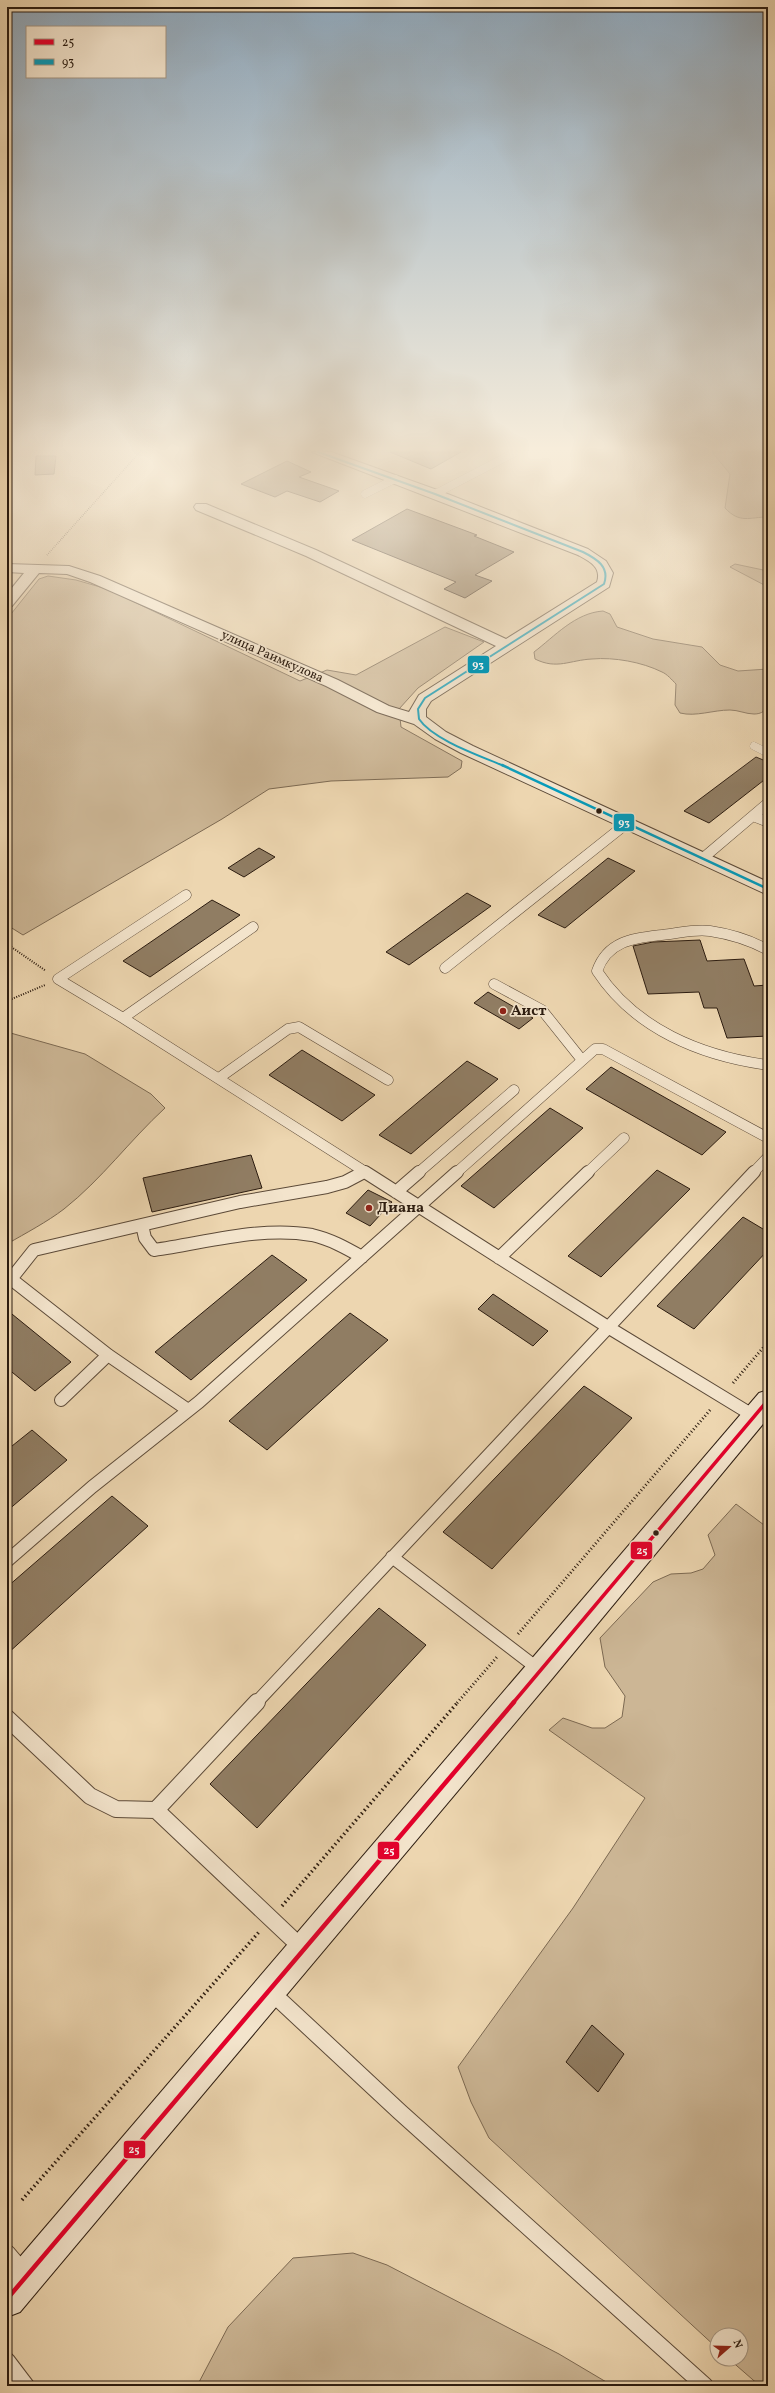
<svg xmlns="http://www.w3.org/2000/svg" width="775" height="2393" font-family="Vollkorn,serif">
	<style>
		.green { fill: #ccb695; stroke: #7c6952 }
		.building { fill: #907d63; stroke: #2c1c10 }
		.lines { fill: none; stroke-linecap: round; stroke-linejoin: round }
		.lane-far3-casing { stroke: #5c4a38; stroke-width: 8 }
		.lane-far2-casing { stroke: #5c4a38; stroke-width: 11 }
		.lane-far1-casing { stroke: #5c4a38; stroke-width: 14 }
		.lane-casing { stroke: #5c4a38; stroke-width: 18 }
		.street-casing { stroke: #5c4a38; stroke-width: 2 }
		.secondary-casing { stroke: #2c1c10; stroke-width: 2 }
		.path-far3 { stroke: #2c1c10; stroke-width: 1.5; stroke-dasharray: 0.5 1.5; stroke-linecap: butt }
		.path-far2 { stroke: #2c1c10; stroke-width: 2; stroke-dasharray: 1 1.5; stroke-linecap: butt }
		.path-far1 { stroke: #2c1c10; stroke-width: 3; stroke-dasharray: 1 2.5; stroke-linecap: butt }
		.path { stroke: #2c1c10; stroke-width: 3.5; stroke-dasharray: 1.5 3; stroke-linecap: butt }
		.lane-far3 { stroke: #f3e4cc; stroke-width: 8 }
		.lane-far2 { stroke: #f3e4cc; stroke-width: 10 }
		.lane-far1 { stroke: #f3e4cc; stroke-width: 12 }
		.lane { stroke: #f3e4cc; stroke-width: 16 }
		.street { fill: #f3e4cc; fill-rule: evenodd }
		.secondary { fill: #f3e4cc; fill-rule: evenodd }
		.bus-1-far1-casing { stroke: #f3e4cc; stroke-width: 6 }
		.bus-1-casing { stroke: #f3e4cc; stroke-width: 8 }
		.bus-2-far1-casing { stroke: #f3e4cc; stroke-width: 4 }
		.bus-2-casing { stroke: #f3e4cc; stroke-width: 5 }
		.bus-1-far1 { stroke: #e4002b; stroke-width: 3.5 }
		.bus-1 { stroke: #e4002b; stroke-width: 4.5 }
		.bus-2-far1 { stroke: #049bbb; stroke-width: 2 }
		.bus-2 { stroke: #049bbb; stroke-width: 2.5 }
		.bus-dot { fill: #2c1c10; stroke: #f3e4cc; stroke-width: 1.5 }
		.poi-dot { fill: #8f2418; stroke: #f3e4cc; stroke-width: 1.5 }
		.labels { text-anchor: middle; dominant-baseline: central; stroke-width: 3.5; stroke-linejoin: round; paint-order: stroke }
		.far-street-label { font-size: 13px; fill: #2c1c10; stroke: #f3e4cc }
		.poi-label { font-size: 15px; font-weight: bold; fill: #2c1c10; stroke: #f3e4cc; text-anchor: start }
		.line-badge { stroke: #f3e4cc; stroke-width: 1.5 }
		.badge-label { font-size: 11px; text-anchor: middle; font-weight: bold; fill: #fff }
	</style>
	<rect width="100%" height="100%" fill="#edd6b0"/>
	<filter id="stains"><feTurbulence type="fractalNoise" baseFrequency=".005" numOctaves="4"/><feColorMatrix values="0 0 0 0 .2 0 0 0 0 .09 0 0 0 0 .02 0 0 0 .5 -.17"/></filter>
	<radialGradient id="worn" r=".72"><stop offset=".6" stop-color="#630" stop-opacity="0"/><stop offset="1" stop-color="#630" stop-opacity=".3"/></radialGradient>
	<path class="green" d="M712,452H768V517C749,517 740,524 725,508L730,474Z
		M735,564L768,571V587L730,567Z
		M48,576L76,580L107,589L300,681L327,670L356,675L445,627L484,642L418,688L399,709L401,727L462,761L461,768L448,777L331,781L269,789L222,819L23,935L7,925V619L39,579Z
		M603,611L610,614L617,627L653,639L702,647L720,665L738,671L768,669V707C764,712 760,714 754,714C746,714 738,710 730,710C713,710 696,717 680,713L675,705L676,684C672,680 667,674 662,672C642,662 614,657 592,659C570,660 557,670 535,659L534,652C555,636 575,613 603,611Z
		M7,1032L85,1054L151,1094L165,1108C130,1140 102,1179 64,1209C47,1222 26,1233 7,1244Z
		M736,1504L768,1528V2386H760L729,2359H741V2335H717V2348L489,2138L471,2102L458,2067L573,1908L645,1798L549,1730L563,1718L592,1728H605L622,1717L625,1696L605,1667L600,1638L653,1582L671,1574L691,1573L703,1569L715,1555L708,1535Z
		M353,2253L387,2265L559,2354L613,2386H197L228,2327L293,2258Z"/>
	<path class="building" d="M390,452H461L431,469Z
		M36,456H56L54,474L35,475Z
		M287,461L311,472L299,477L339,491L320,502L287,491L275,497L241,484Z
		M407,509L477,535L474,536L514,552L475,575L492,581L465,598L444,589L456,582L352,540Z
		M756,757L768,762V777L709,823L684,811Z
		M259,848L275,857L244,877L228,868Z
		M608,858L635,871L565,928L538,915Z
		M467,893L491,906L409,965L386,952Z
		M212,900L240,915L150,977L123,961Z
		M700,940L707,961L744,959L754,986L768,985V1036L727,1038L717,1008H704L699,992L648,994L633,946L653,942Z
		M488,992L533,1018L519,1029L474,1003Z
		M302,1050L375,1095L342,1121L269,1075Z
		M467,1061L498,1079L411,1154L379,1135Z
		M611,1067L726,1132L702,1155L586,1089Z
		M550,1108L583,1128L494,1208L461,1186Z
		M251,1155L262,1188L152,1212L143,1178Z
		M657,1170L690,1189L601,1277L568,1256Z
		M368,1190L392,1202L370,1226L346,1213Z
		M743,1217L768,1232V1250L694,1329L657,1306Z
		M272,1255L307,1280L191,1380L155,1352Z
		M493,1294L527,1317L548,1331L533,1346L478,1309Z
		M7,1310L71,1362L35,1391L7,1368Z
		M350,1313L388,1340L267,1450L229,1421Z
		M584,1386L632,1418L492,1569L443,1532Z
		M32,1430L67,1460L7,1511V1450Z
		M112,1496L148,1526L7,1654V1587Z
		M379,1608L426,1645L257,1828L210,1784Z
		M592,2025L624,2054L598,2092L566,2062Z"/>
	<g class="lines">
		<defs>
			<path id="lane-far3" d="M365,494L395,479
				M435,494L514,453
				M754,746L768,753"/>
			<path id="lane-far2" d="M753,816L768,822
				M702,859L768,803
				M253,927L123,1018L367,1173
				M768,950C750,940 730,934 710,931C697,929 684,932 670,934C640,938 609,937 597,971C635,1029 701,1056 768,1065
				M445,968L626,824
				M494,984L542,1010L582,1060
				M123,1018L58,979L186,895
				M219,1078L288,1029L299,1027L388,1080
				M362,1173L364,1172
				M418,1173L514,1090
				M456,1173L595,1049H603L768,1138
				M587,1173L624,1138
				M753,1173L768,1157"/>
			<path id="lane-far1" d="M365,1172L611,1329L754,1416
				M396,1192L419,1172
				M142,1225L145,1238L154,1250C205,1243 260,1226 312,1235C330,1239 346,1248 362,1257
				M499,1258L588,1172
				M61,1400L108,1355
				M188,1410L108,1355L11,1279L34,1250L240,1202L327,1187L345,1182L364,1172
				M392,1557L541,1671
				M7,1561L92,1487L199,1402L457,1172
				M256,1703L754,1172"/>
			<path id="lane" d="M257,1702L156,1810L302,1948
				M7,1718L90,1796L116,1809L156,1810
				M270,1991L400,2112L705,2386
				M7,2253L25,2274
				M7,2361L26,2386"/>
			<path id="street" d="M312,452H331L440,491L588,549L606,561L613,573L609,587L431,701L426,709V717L446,732L473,746L768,882V895L461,753L435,739L414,724L377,712L326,686L90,582L67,574L39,573L12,606L7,607V594L24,573L7,572V564L69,566L100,576L338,680L389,706L409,712L419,695L496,646L306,556L196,510L194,507L196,504H206L316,550L506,639L597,582C602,567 589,561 578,555Z"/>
			<path id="secondary" d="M768,1390V1418L551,1680L20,2312L7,2317V2272L759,1393Z"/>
		</defs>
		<use href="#lane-far3" class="lane-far3-casing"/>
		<use href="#lane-far2" class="lane-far2-casing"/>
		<use href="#lane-far1" class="lane-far1-casing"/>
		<use href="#lane" class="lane-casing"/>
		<use href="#street" class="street-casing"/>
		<use href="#secondary" class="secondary-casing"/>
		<path class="path-far3" d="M47,555L140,452"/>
		<path class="path-far2" d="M7,944L46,971
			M7,1001L45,985"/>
		<path class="path-far1" d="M733,1383L768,1342
			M518,1634L711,1409
			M457,1703L497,1657"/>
		<path class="path" d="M282,1906L458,1702
			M22,2200L259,1932"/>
		<use href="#lane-far3" class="lane-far3"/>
		<use href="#lane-far2" class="lane-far2"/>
		<use href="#lane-far1" class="lane-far1"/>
		<use href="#lane" class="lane"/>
		<use href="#street" class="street"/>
		<use href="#secondary" class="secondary"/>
		<defs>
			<path id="bus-1-far1" d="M513,1703L768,1400"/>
			<path id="bus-1" d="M7,2299L514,1702"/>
			<path id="bus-2-far1" d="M318,452L435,494L583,552C597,559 610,567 604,584L425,698L418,709L419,719C433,740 481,756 504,766"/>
			<path id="bus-2" d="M502,765L768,889"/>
		</defs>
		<use href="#bus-1-far1" class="bus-1-far1-casing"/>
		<use href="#bus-1" class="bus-1-casing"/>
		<use href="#bus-2-far1" class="bus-2-far1-casing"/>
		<use href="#bus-2" class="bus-2-casing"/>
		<use href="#bus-1-far1" class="bus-1-far1"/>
		<use href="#bus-1" class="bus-1"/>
		<use href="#bus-2-far1" class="bus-2-far1"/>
		<use href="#bus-2" class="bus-2"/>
	</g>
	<linearGradient id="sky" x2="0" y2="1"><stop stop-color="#8fa8bc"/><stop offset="0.57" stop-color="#f7eddb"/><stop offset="1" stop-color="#f7eddb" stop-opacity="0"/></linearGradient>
	<rect width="775" height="787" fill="url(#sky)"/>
	<g class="bus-dot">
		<circle cx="599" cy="811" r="3.5"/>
		<circle cx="656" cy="1533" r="3.5"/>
	</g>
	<g class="poi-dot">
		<circle cx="503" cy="1011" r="4"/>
		<circle cx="369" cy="1208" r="4"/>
	</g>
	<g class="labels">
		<g class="far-street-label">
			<text transform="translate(272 657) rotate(24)">улица Раимкулова</text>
		</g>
		<g class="poi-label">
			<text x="511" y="1011">Аист</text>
			<text x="377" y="1208">Диана</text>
		</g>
	</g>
	<g class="line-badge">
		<rect x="467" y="655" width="23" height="19" rx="4" fill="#049bbb"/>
		<rect x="613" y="813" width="22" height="19" rx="4" fill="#049bbb"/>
		<rect x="630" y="1541" width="23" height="19" rx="4" fill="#e4002b"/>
		<rect x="377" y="1841" width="23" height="19" rx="4" fill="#e4002b"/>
		<rect x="123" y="2140" width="23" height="19" rx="4" fill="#e4002b"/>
	</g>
	<g class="badge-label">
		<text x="478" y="668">93</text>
		<text x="624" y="826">93</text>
		<text x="642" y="1554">25</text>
		<text x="389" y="1854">25</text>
		<text x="134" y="2153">25</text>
	</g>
	<rect width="775" height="2393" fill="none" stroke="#edd6b0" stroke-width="24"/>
	<rect x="8" y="8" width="759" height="2377" fill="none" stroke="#2c1c10" stroke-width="2"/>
	<rect x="12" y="12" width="751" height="2369" fill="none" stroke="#2c1c10"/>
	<rect x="26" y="26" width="140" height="52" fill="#f3e4cc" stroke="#a39481"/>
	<rect x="34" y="39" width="20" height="6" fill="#e4002b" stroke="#a39481"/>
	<text x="62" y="46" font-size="12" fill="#2c1c10">25</text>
	<rect x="34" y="59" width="20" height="6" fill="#049bbb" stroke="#a39481"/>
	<text x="62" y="66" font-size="12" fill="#2c1c10">93</text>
	<g transform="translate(729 2347) rotate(70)"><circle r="19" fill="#f3e4cc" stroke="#a39481"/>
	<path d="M0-3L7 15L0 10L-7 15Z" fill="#8f2418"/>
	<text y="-6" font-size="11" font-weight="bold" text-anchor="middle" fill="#2c1c10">N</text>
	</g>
	<rect width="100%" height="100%" filter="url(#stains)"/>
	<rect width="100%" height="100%" fill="url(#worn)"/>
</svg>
